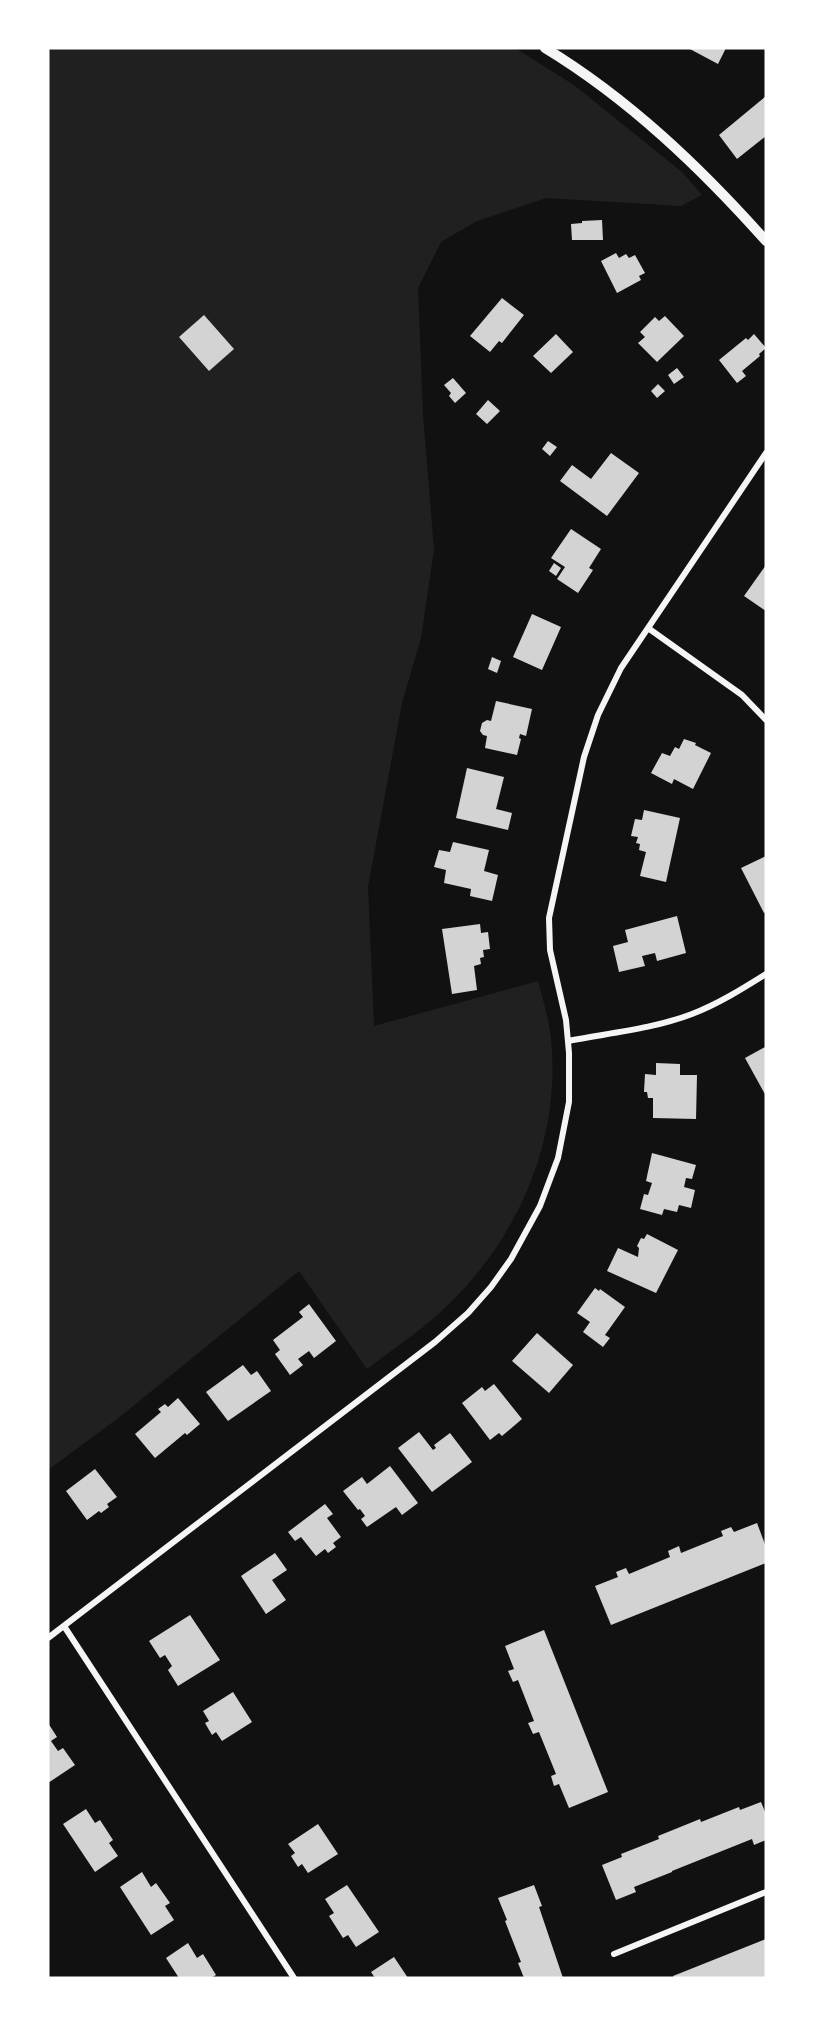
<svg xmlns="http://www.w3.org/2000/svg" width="814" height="2026" font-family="'DM Sans',sans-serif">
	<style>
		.green { fill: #202020 }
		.building { fill: #d3d3d3 }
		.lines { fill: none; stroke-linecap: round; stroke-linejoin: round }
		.minor { stroke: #f5f5f5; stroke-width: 6 }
		.tertiary { stroke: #f5f5f5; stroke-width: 10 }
	</style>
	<rect width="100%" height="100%" fill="#111"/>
	<path class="green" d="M48,48H515L574,85L682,172L702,195L681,206L546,198L477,221L441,242L418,288L423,415L434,550L421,638L402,703L368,887L374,1026L538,981C543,1000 549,1019 551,1039C561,1136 521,1232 453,1300C428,1326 396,1347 367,1369L299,1271L121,1416L48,1470Z"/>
	<path class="building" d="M688,48H726L718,64Z
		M766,96V136L737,159L719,135Z
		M602,220L603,240H572L571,224L582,223V221Z
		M616,253L619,258L626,254L629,258L635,255L645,273L639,276L641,280L617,293L601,261Z
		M502,298L524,315L502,343L499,341L490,352L470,336Z
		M204,315L234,349L209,371L179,337Z
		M665,316L684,336L657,362L638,343L645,337L640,332L655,317L659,321Z
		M556,334L573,352L551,373L533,356Z
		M754,334L766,348L759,354L760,356L742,371L746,376L737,383L719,360L746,338L748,340Z
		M677,368L684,377L674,384L668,375Z
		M453,378L466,393L455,403L449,396L451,393L444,385Z
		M658,384L665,391L657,398L651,391Z
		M488,400L500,411L487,424L476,414Z
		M548,441L557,447L550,456L542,449Z
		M611,453L639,473L607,516L560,481L572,465L591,479Z
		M571,529L601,549L589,568L593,570L578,593L557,579L565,567L551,558Z
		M554,563L561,568L556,576L549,571Z
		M766,565V611L744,596Z
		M532,614L561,627L542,670L513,657Z
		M492,657L501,661L497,673L488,669Z
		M496,701L532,709L526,736L520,734L519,738L521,739L517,755L485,748L487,736L483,735L480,731L482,723L487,720L491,721Z
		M684,739L696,743L695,745L711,753L693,789L674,779L672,784L651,773L662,753L670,756L675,747L679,749Z
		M467,768L504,777L496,809L512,813L508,830L456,818Z
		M644,810L680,818L666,882L640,876L646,852L639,850L640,844L636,843L638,837L631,836L635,819L642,820Z
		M453,842L489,850L484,871L498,875L492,901L470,896L471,889L444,883L446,870L434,867L439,850L450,852Z
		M766,856V912L764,913L741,868Z
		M677,916L686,953L657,961L655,953L642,956L645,966L619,972L613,946L628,942L625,930Z
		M480,924L481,933L488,932L490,949L483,950L484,957L480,958L481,964L474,966L477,990L452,994L442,929Z
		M765,1047L766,1049V1096L745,1058Z
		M656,1063L680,1064V1075H697L696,1119L653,1118V1098H648L647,1092H644L645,1074L656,1075Z
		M652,1153L696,1165L692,1179L686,1178L684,1187L695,1190L691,1208L679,1205L677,1212L664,1209L662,1215L640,1209L644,1194L648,1195L652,1183L646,1181Z
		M647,1234L678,1250L656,1293L607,1271L618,1248L638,1257L639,1248L637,1246L641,1238L644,1239Z
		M595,1288L599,1291L600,1289L625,1307L605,1335L610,1338L603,1347L583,1332L590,1322L577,1313Z
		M309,1304L336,1341L314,1358L309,1351L298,1359L303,1365L290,1375L275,1354L280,1350L273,1340L303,1317L299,1312Z
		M537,1333L573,1365L549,1393L512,1361Z
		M243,1365L251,1375L257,1371L271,1391L228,1421L206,1392Z
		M494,1384L522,1419L502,1436L499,1433L490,1440L462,1403L482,1387L485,1391Z
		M178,1398L200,1424L187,1435L185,1433L155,1458L135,1434L161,1412L158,1409L165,1404L168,1407Z
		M419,1432L433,1450L436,1448L434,1445L450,1433L472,1462L432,1492L398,1448Z
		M390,1466L418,1503L402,1515L396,1507L367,1527L361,1519L365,1516L360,1509L358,1510L343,1491L362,1477L367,1484Z
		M95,1469L117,1497L107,1504L109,1507L101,1513L99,1511L87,1520L66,1491Z
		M325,1504L333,1514L327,1518L341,1537L333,1543L336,1547L328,1553L325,1549L316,1556L301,1537L295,1541L288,1532Z
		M757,1523L766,1547V1563L611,1625L595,1586L618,1577L616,1572L626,1568L629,1574L670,1557L668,1551L679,1546L681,1553L723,1536L721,1531L731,1527L734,1532Z
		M275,1553L287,1570L272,1580L286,1600L266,1614L241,1576Z
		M190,1615L220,1660L178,1686L168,1670L172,1666L165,1655L160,1658L149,1641Z
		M544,1630L608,1792L569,1808L559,1784L554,1786L551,1776L556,1774L539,1732L533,1734L528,1723L534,1721L518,1680L513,1682L508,1671L514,1669L505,1646Z
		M233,1692L252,1722L222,1741L216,1732L212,1735L205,1723L209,1721L203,1711Z
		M48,1723L57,1737L51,1741L58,1751L63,1748L75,1765L48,1783Z
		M761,1802L766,1814V1840L754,1845L752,1839L672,1871V1872L634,1887L636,1892L616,1900L602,1865L622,1857L621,1854L659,1839L658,1836L700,1819L701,1822L739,1807L740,1810Z
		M86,1809L95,1823L100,1820L113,1840L109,1843L118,1856L95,1872L63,1824Z
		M318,1824L338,1854L308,1873L302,1864L298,1867L291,1856L295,1853L288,1844Z
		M142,1872L151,1887L156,1883L170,1903L165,1906L174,1920L151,1935L120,1887Z
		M347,1885L379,1932L356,1947L348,1935L343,1938L329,1916L334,1913L325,1899Z
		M534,1885L542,1906L539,1907L563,1978H524L518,1963L521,1962L505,1921L507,1920L498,1898Z
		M766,1939V1978H674L673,1976Z
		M188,1943L197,1958L203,1954L216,1975L211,1978H179L166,1958Z
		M394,1957L408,1978H375L371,1972Z"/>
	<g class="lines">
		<path class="minor" d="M648,628L742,695L766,720
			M568,1041C609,1033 653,1029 692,1014C718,1004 742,989 766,974
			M64,1626L294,1978
			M48,1638L435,1342L468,1313L491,1287L511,1259L540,1206L558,1158L569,1102V1053L566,1020L550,950L549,918L584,757L598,715L621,668L766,453
			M614,1954L766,1892"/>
		<path class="tertiary" d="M545,48C629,99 701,168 766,241"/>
	</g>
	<rect width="814" height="2026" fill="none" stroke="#ffffff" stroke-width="99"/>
</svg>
